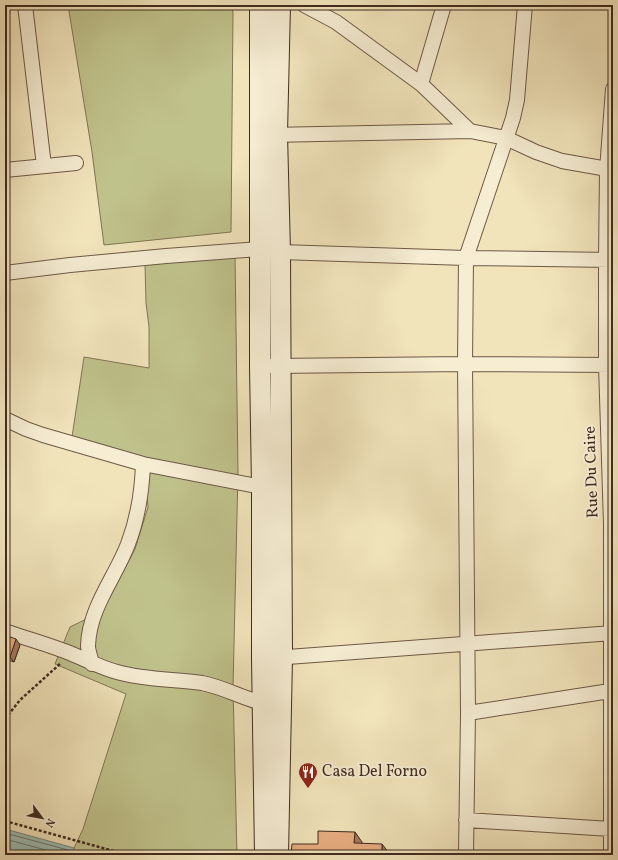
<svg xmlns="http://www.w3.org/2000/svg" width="618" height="860" font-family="Vollkorn,serif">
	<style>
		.green { fill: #c0c28c; stroke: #807656 }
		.water { fill: #9cbeb6; stroke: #78837a }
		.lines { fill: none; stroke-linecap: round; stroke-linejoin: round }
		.shore { stroke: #6e746b; stroke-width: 1 }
		.street-casing { stroke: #6d5947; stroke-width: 16 }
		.secondary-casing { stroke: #412b20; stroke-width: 22 }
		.path { stroke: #412b20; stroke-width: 2.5; stroke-dasharray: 3 2; stroke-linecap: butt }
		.street { stroke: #f6edd3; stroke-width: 14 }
		.secondary { stroke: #f6edd3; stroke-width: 20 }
		.wall { fill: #c7956f; stroke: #412b20 }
		.shaded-wall { fill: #a2795a; stroke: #412b20 }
		.building { fill: #e7ad81; stroke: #412b20 }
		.labels { text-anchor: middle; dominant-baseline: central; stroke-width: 4; stroke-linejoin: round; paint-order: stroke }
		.street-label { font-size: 16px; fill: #412b20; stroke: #f6edd3 }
		.poi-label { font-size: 16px; fill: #412b20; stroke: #f6edd3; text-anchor: start }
	</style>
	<rect width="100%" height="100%" fill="#f1e4bb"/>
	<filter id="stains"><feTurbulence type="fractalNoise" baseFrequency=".005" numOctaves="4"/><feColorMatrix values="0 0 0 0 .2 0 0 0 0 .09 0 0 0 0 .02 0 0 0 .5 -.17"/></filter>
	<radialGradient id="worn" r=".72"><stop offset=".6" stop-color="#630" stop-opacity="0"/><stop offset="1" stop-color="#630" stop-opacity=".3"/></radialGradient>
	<path class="green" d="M68,5H231L233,12L231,232L104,245L92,152Z
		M235,256L238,472L233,688L237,855H73L74,848L83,829L126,694L55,664L70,627L103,611L135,549L148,507L144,460L72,437L84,357L149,368V327L146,303L145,265Z"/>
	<path class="water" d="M5,829L74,848L73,855H5Z"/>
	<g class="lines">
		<path class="shore" d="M5,833L68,850L69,855
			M5,839L64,855"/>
		<defs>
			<path id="street" d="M25,5L44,166
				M304,5L336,22L421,84L470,131
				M421,84L444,5
				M269,135L470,131L506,138L536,152L562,161L613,170
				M5,170L76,163
				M5,273L70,265L166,256L260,249L280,252L466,258L613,260
				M271,366L465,364L613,365
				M5,419L26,429L43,435L143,464L262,487
				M5,631C27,639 50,645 72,654C87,660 101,668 117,672C145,680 173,679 202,683C223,687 242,698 262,703
				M274,658L613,633
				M92,664C91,658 88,651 88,646C89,608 115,578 128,544C138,518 142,492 143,464
				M468,713L610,691
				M466,820L611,829
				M466,855L468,713L465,364L466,258L513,118L517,100L525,5
				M611,855V524L606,365V260L607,170L613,89"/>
			<path id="secondary" d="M260,5V367L262,487V659L265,855
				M278,855L282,657L280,252L277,134L280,5"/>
		</defs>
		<use href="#street" class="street-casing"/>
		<use href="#secondary" class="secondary-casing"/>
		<path class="path" d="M5,719L20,700L61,663
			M5,821L128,855"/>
		<use href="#street" class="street"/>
		<use href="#secondary" class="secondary"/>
	</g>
	<path class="wall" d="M5,635L20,645L14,662L5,659Z"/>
	<path class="shaded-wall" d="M16,639L20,645L14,662L10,657Z
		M355,832L362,842L361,853L354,843Z
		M382,844L389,853V855H382Z"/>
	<path class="building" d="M5,635L16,639L10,657L5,655Z
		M318,831L355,832L354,843L382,844V855H291L292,844H318Z"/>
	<defs>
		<symbol id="restaurant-pin" viewBox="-11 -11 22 30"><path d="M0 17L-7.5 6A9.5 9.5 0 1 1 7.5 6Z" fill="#8f2418" stroke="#f6edd3"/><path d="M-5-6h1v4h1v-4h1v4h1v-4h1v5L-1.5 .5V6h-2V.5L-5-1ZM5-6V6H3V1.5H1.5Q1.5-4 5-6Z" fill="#fff"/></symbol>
	</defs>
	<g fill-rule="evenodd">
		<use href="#restaurant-pin" x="297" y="761" width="22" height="30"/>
	</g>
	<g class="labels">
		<g class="street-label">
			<text transform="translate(592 472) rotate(-92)">Rue Du Caire</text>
		</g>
		<g class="poi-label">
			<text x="322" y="772">Casa Del Forno</text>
		</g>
	</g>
	<rect width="618" height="860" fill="none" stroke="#f1e4bb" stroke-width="20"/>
	<rect x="6" y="6" width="606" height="848" fill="none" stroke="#412b20" stroke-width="2"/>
	<rect x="10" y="10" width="598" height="840" fill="none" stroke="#412b20"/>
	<g transform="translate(42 818) rotate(122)" stroke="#f6edd3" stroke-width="3" paint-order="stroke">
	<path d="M0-3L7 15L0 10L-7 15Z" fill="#412b20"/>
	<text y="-6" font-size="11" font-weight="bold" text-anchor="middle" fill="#412b20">N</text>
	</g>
	<rect width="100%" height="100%" filter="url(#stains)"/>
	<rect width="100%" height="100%" fill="url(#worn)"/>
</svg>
